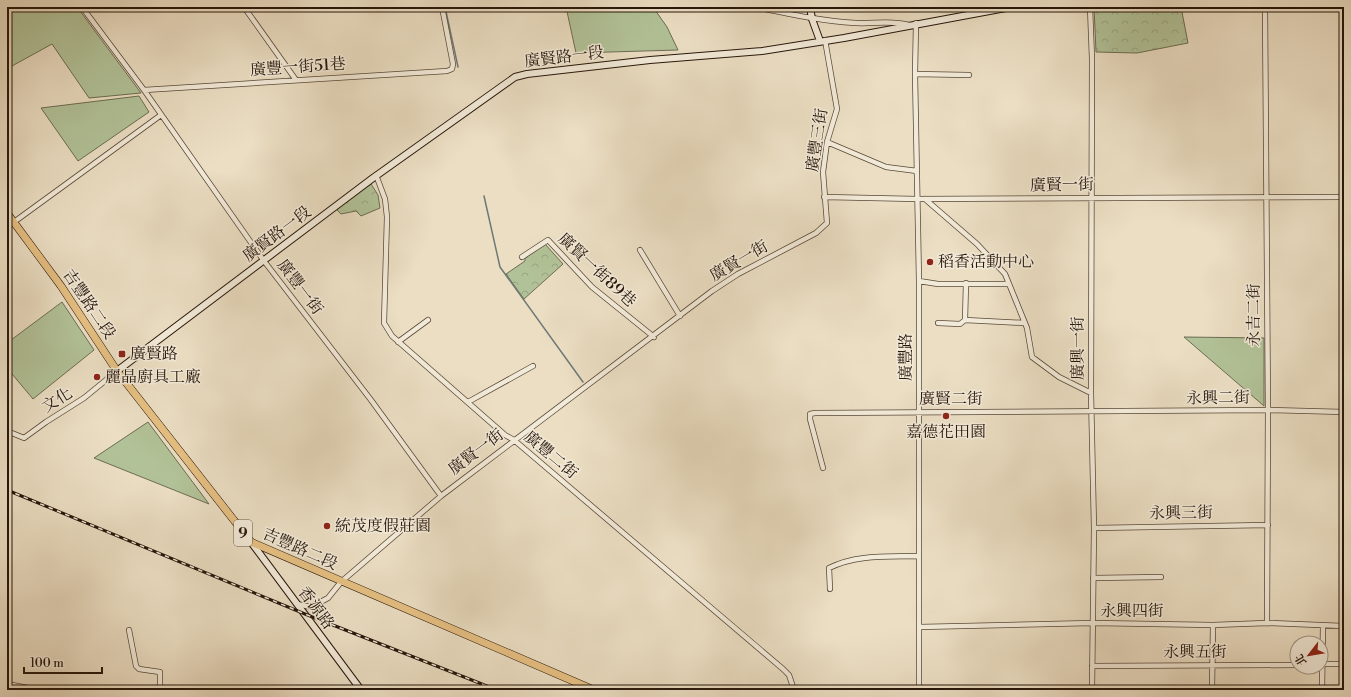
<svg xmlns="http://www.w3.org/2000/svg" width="1351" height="697" font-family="'Libre Bodoni','Noto Serif TC',serif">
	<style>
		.grass { fill: #b2c298; stroke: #6c6c52 }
		.forest { fill: url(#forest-crowns); stroke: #6c6c52 }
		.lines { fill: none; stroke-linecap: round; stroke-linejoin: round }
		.stream { stroke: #6d7975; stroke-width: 1.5 }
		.street-casing { stroke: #584839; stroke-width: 6 }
		.secondary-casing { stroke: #27160b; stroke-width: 8 }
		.primary-casing { stroke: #27160b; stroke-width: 8 }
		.street { stroke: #f2ead8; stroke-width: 4.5 }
		.secondary { stroke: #f2ead8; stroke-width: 6 }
		.primary { stroke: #e6bf82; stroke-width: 7 }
		.rail-casing { stroke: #27160b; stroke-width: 3 }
		.rail { stroke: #f2ead8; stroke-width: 1.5; stroke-dasharray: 4.5; stroke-linecap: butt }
		.poi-dot { fill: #8f2418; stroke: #f2ead8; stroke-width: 1.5 }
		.labels { text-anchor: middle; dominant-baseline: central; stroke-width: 3; stroke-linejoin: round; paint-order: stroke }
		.shield { fill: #f2ead8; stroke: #645648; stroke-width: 1 }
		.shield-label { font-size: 15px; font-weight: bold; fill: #27160b }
		.street-label { font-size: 16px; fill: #27160b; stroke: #f2ead8 }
		.poi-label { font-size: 16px; fill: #27160b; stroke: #f2ead8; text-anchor: start }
	</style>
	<defs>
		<pattern id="forest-crowns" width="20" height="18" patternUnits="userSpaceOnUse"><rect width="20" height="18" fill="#b2c298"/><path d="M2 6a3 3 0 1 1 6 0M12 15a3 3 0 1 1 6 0" fill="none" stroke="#99a682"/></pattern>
	</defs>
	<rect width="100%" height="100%" fill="#ebdec3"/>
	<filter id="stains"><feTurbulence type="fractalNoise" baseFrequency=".005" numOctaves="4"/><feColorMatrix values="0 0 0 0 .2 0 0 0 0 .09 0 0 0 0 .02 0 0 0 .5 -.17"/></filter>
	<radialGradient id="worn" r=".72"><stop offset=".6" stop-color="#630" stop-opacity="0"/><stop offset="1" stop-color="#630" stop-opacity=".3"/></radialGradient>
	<path class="grass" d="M7,7H77L141,93L89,98L52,44L12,66L7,59Z
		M566,7H653L667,27L678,50L576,53Z
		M139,96L149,112L78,161L41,108Z
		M62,302L94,350L33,399L7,368V343Z
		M1184,337L1264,338V406Z
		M148,422L209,504L94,458Z"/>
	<path class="forest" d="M1094,7H1181L1188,43L1137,53L1096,52Z
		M371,184L378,195L380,208L361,216L356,211L341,214L336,209Z
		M545,244L563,264L524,299L506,274L525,261V258Z"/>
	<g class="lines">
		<path class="stream" d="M445,7L458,67
			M484,196L500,267L583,382"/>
		<defs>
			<path id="street" d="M82,7L144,90L264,261L371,400L441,496
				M244,7L296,80
				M755,7C789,14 822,21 856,23C874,24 892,20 909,25
				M1090,7L1092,59L1091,393L1094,528L1092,690
				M1265,7L1268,410L1267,623
				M916,23L915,74L919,281V690
				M915,74L969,75
				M144,90L447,71L452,69L453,64L442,7
				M827,142L886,167L917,171
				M376,175L385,199L387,217L384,323L392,336L505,435L514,440L783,669L789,675L794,690
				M824,197L917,199L1344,197
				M925,199L977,244L1005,274L1027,328L1032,357L1059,377L1091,393
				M14,222L161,115
				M640,250L680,316
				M522,257L548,240L592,287L654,337
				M919,281L938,284H1009
				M965,320L966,283
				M938,323L960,324L965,320L1025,323
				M398,342L428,320
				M468,402L533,366
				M7,431L24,438L46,422L84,398L117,371
				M823,468L810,419V414L815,413L1268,410L1344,412
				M1094,528L1268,525
				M1093,578L1161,577
				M830,589L829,568C857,554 888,557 919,556
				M297,604L311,607L328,598L341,582L441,496L712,291L738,274L816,233L827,223L823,172L827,142L837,109L825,40
				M919,627L1093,623L1213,625L1267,623L1344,626
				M129,630L136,666L139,669L160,672V690
				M1321,664H1344
				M1092,666L1297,665
				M7,684L38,690
				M1212,690L1213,625
				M1322,690L1323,626"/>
			<path id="secondary" d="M810,7L812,19L820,41
				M117,371L373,178L515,77L527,74L650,60L762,51L844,38L1011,7
				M251,542L361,690"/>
			<path id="primary" d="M7,213L61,286L117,371L251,542L594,690"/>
		</defs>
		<use href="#street" class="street-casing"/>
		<use href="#secondary" class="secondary-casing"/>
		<use href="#primary" class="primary-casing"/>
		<use href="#street" class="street"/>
		<use href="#secondary" class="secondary"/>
		<use href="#primary" class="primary"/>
		<defs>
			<path id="rail" d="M7,490L305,614L497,690"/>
		</defs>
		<use href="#rail" class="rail-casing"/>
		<use href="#rail" class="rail"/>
	</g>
	<g class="poi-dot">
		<circle cx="930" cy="262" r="4"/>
		<rect x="118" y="350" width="8" height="8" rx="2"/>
		<circle cx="97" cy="377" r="4"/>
		<circle cx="946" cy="416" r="4"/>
		<circle cx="327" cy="526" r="4"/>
	</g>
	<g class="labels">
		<rect class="shield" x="234" y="520" width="18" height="26" rx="3"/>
		<g class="shield-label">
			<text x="243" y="533">9</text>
		</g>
		<g class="street-label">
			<text transform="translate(564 57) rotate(-7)">廣賢路一段</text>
			<text transform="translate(298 67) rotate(-4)">廣豐一街51巷</text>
			<text transform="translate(817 140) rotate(-81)">廣豐三街</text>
			<text transform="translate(1062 185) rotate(-1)">廣賢一街</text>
			<text transform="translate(277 234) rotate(-37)">廣賢路一段</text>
			<text transform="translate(739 261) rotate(-30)">廣賢一街</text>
			<text transform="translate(597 270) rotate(43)">廣賢一街89巷</text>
			<text transform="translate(300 287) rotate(53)">廣豐一街</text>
			<text transform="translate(89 304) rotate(56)">吉豐路二段</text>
			<text transform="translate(1254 315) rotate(-90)">永吉二街</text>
			<text transform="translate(1078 348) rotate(-90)">廣興一街</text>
			<text transform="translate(906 357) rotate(-90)">廣豐路</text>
			<text transform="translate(1218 398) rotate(-1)">永興二街</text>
			<text x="951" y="399">廣賢二街</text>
			<text transform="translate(57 400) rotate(-32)">文化</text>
			<text transform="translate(476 452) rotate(-37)">廣賢一街</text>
			<text transform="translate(551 455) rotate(40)">廣豐二街</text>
			<text transform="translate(1181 513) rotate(-1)">永興三街</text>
			<text transform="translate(300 549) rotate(24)">吉豐路二段</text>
			<text transform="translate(316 608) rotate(53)">香源路</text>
			<text x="1132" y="611">永興四街</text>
			<text x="1195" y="652">永興五街</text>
		</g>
		<g class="poi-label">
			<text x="938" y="262">稻香活動中心</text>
			<text x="130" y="354">廣賢路</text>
			<text x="105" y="377">麗晶廚具工廠</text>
			<text x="946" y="432" text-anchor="middle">嘉德花田園</text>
			<text x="335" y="526">統茂度假莊園</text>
		</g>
	</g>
	<rect width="1351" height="697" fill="none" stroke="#ebdec3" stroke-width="24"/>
	<rect x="8" y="8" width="1335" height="681" fill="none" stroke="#27160b" stroke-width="2"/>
	<rect x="12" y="12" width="1327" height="673" fill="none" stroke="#27160b"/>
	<g transform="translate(1309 655) rotate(239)"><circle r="19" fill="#f2ead8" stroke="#a19586"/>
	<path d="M0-3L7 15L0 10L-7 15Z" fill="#8f2418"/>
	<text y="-6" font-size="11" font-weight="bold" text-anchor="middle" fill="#27160b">北</text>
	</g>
	<path d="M24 667v6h78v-6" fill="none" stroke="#27160b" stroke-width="2"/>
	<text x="30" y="667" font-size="12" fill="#27160b" stroke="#f2ead8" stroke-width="3" paint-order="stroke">100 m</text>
	<rect width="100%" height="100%" filter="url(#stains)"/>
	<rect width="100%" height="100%" fill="url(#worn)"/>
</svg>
